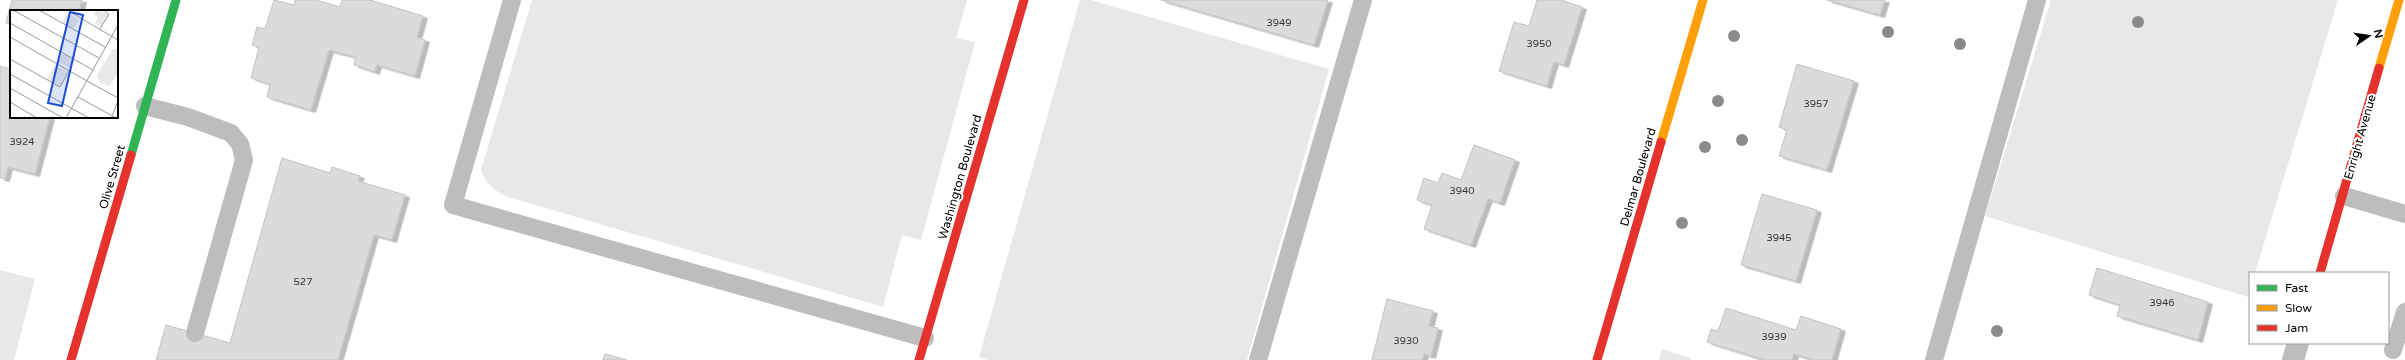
<svg xmlns="http://www.w3.org/2000/svg" width="2405" height="360" font-family="'Varela Round',sans-serif">
	<style>
		.green { fill: #e8e8e8 }
		.building { fill: #dbdbdb; stroke: #c3c3c3; filter: url(#shadow) }
		.lines { fill: none; stroke-linecap: round; stroke-linejoin: round }
		.lane { stroke: #bdbdbd; stroke-width: 18 }
		.street { stroke: #bdbdbd; stroke-width: 22 }
		.fast { stroke: #30b455; stroke-width: 9 }
		.slow { stroke: #ff9f0a; stroke-width: 9 }
		.jam { stroke: #e5322d; stroke-width: 9 }
		.tree { fill: #8b8b8b }
		.labels { text-anchor: middle; dominant-baseline: central; stroke-width: 4; stroke-linejoin: round; paint-order: stroke }
		.number-label { font-size: 10px; fill: #373737 }
		.street-label { font-size: 12px; fill: #000; stroke: #fff }
		.inset-road { fill: none; stroke: #999; stroke-width: 1 }
		.view { fill: #1d4ed8; fill-opacity: 0.15; stroke: #1d4ed8; stroke-width: 2 }
		.inset-edge { fill: none; stroke: #000; stroke-width: 2 }
	</style>
	<defs>
		<filter id="shadow"><feDropShadow dx="4.5" dy="2.5" stdDeviation="0" flood-color="#0004"/></filter>
	</defs>
	<rect width="100%" height="100%" fill="#fff"/>
	<path class="green" d="M532,0H967L956,38L975,42L921,240L902,235L883,307L508,197C494,191 487,185 481,170Z
		M1080,0H1091L1329,69L1247,360H988L979,357Z
		M2051,0H2338L2255,273H2250L2248,297L1985,216Z
		M0,270L35,279L14,360H0Z
		M1662,349L1691,358L1690,360H1659Z"/>
	<path class="building" d="M12,0H82L79,11H11V24L6,23Z
		M274,0L294,5L295,0H316L340,7L342,0H370L423,16L417,37L425,40L415,76L377,65L375,72L354,65L356,57L329,50L311,110L267,97L270,84L251,78L259,47L252,45L257,27L265,29Z
		M1161,0H1328L1314,45Z
		M1537,0H1561L1582,7L1564,65L1554,62L1547,86L1499,71L1514,22L1529,26Z
		M1827,0H1885L1880,15Z
		M1797,64L1854,81L1827,170L1779,156L1787,130L1779,127Z
		M0,66L11,69V117H50L35,174L8,167L5,179L0,178Z
		M1474,145L1515,160L1500,203L1488,199L1471,245L1424,229L1432,205L1417,200L1424,178L1438,183L1442,173L1461,180Z
		M282,158L330,173L332,167L360,176L358,181L405,195L392,240L374,235L338,360H156L166,325L230,343Z
		M1762,194L1817,210L1796,281L1741,265Z
		M2097,268L2208,302L2198,340L2117,316L2120,305L2089,295Z
		M1387,299L1433,311L1429,326L1438,328L1431,356L1424,354L1422,360H1372Z
		M1726,308L1796,330L1801,316L1841,329L1832,360H1814L1794,354L1792,360H1765L1707,342L1711,329L1718,331Z
		M605,354L627,360H603Z"/>
	<g class="lines">
		<path class="lane" d="M512,0L453,205L925,338
			M145,106L188,117L231,133L240,144L244,160L195,333
			M2344,196L2405,214
			M2393,350L2405,312
			M1258,360L1363,0
			M1934,360L2037,0"/>
		<path class="street" d="M2293,360L2298,343"/>
		<path class="fast" d="M131,155L176,0"/>
		<path class="slow" d="M2379,68L2399,0
			M1661,142L1703,0"/>
		<path class="jam" d="M2320,273L2379,68
			M71,360L131,155
			M919,360L1024,0
			M1597,360L1661,142"/>
	</g>
	<g class="tree">
		<circle cx="2138" cy="22" r="6"/>
		<circle cx="1888" cy="32" r="6"/>
		<circle cx="1734" cy="36" r="6"/>
		<circle cx="1960" cy="44" r="6"/>
		<circle cx="1718" cy="101" r="6"/>
		<circle cx="1742" cy="140" r="6"/>
		<circle cx="1705" cy="147" r="6"/>
		<circle cx="1682" cy="223" r="6"/>
		<circle cx="1997" cy="331" r="6"/>
	</g>
	<g class="labels">
		<g class="number-label">
			<text x="1279" y="23">3949</text>
			<text x="1539" y="44">3950</text>
			<text x="1816" y="104">3957</text>
			<text x="22" y="142">3924</text>
			<text x="1462" y="191">3940</text>
			<text x="1779" y="238">3945</text>
			<text x="303" y="282">527</text>
			<text x="2162" y="303">3946</text>
			<text x="1774" y="337">3939</text>
			<text x="1406" y="341">3930</text>
		</g>
		<g class="street-label">
			<text transform="translate(2360 137) rotate(-74)">Enright Avenue</text>
			<text transform="translate(112 177) rotate(-74)">Olive Street</text>
			<text transform="translate(960 177) rotate(-74)">Washington Boulevard</text>
			<text transform="translate(1638 177) rotate(-74)">Delmar Boulevard</text>
		</g>
	</g>
	<g transform="translate(10 10)">
		<rect width="108" height="108" fill="#fff"/>
		<path d="M86,0L98,4L91,17L85,13L88,7L84,4ZM58,3L69,10L64,19L52,13ZM103,39H108V62L100,76L90,73L87,65ZM53,43L65,50L61,59L48,52ZM45,55L58,62L50,76L37,69Z" fill="#e8e8e8"/>
		<path class="inset-road" d="M3,0L89,48M29,0L95,37M57,0L108,30M0,13L83,60M90,19L99,4L93,0M0,27L77,71M0,49L50,77L59,61M0,64L79,108M77,71L108,88M0,78L53,108M68,87L106,108M0,92L27,108M102,106L108,91M56,108L108,15"/>
		<path class="view" d="M60,2L73,5L52,96L38,93Z"/>
		<rect width="108" height="108" class="inset-edge"/>
	</g>
	<rect x="2249" y="272" width="140" height="72" fill="#ffffff" stroke="#999999"/>
	<rect x="2257" y="285" width="20" height="6" fill="#30b455" stroke="#999999"/>
	<text x="2285" y="292" font-size="12" fill="#000000">Fast</text>
	<rect x="2257" y="305" width="20" height="6" fill="#ff9f0a" stroke="#999999"/>
	<text x="2285" y="312" font-size="12" fill="#000000">Slow</text>
	<rect x="2257" y="325" width="20" height="6" fill="#e5322d" stroke="#999999"/>
	<text x="2285" y="332" font-size="12" fill="#000000">Jam</text>
	<g transform="translate(2369 36) rotate(77)" stroke="#ffffff" stroke-width="3" paint-order="stroke">
	<path d="M0-3L7 15L0 10L-7 15Z" fill="#000000"/>
	<text y="-6" font-size="11" font-weight="bold" text-anchor="middle" fill="#000000">N</text>
	</g>
</svg>
